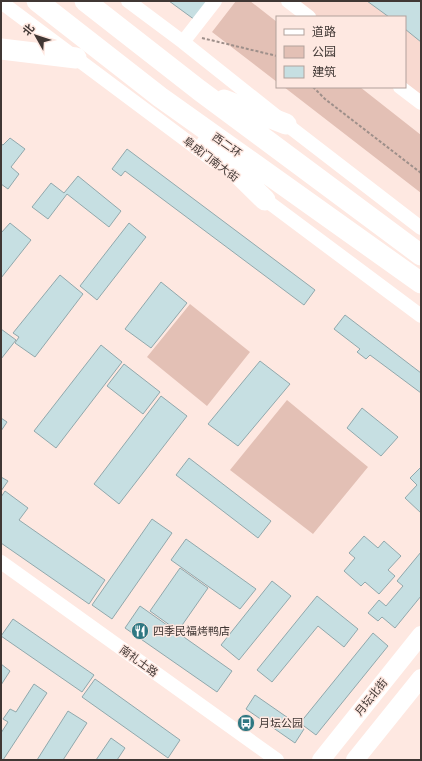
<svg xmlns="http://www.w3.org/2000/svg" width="422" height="761" font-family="Inter,'Noto Sans SC',sans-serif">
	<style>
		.built { fill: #f8d9d0 }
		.park { fill: #e3c0b5 }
		.building { fill: #c6dfe2; stroke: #91a8ac }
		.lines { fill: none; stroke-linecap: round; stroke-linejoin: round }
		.path { stroke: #9e8f8a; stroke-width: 2; stroke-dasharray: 3 2; stroke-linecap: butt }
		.minor { stroke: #fff; stroke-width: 14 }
		.major { stroke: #fff; stroke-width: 18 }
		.highway { stroke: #fff; stroke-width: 21 }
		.labels { text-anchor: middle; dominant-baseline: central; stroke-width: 3; stroke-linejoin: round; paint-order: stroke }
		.street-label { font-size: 11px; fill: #403734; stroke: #fee8e1 }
		.poi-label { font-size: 11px; fill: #403734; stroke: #fee8e1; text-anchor: start }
	</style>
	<rect width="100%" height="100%" fill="#fee8e1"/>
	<path class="built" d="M288,1H421V103L405,87V17H309Z"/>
	<path class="park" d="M236,1H250L277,22V82L212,32Z
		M284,87H360L421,135V193Z
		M190,304L250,352L207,406L147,357Z
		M287,400L368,467L313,534L230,470Z"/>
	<path class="building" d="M169,1H210L195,20Z
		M367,1H421V42L405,29V17H389Z
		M10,138L25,149L11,167L19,174L8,189L1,184V144L3,145Z
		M127,149L315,290L304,305L125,171L121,176L112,169Z
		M78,176L121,211L109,227L67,194L48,219L32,207L51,183L64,193Z
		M10,223L31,240L1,278V233Z
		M129,223L146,237L97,300L80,286Z
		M60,275L83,294L35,357L15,343L19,337L13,333Z
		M161,282L187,303L151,348L125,329Z
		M345,315L421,373V393L370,355L366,359L357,352L360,349L334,329Z
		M1,329L16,340L1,359Z
		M101,345L122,362L56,448L34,431Z
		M260,361L290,384L238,446L208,424Z
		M124,364L160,392L143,414L107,386Z
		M161,396L187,416L119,504L94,484Z
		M362,408L398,437L381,456L347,428Z
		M1,418L7,422L1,431Z
		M189,458L271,521L258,538L176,475Z
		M421,467V513L405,498L417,485L410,478Z
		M1,477L8,481L1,491Z
		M5,491L28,508L19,520L105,580L89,604L1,543V497Z
		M152,519L172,533L112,619L92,605Z
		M364,536L378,548L384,541L401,556L388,570L395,576L379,594L365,582L361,586L344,571L355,558L349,553Z
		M186,539L256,589L240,609L171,560Z
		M421,552V596L395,628L382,617L378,621L368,613L379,600L386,606L403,586L397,581Z
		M180,568L208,588L178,631L150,611Z
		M272,581L291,596L239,660L221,645Z
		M317,596L358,629L344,647L318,626L272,682L257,670Z
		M140,606L232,671L217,692L125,628Z
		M13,619L94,675L82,692L1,636Z
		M373,633L388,646L316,735L300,723Z
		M1,664L10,671L1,685Z
		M95,679L180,740L168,758L82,697Z
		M34,684L47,693L3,760H1V733L8,722L3,719L10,709L16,712Z
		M255,695L304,729L295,743L246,709Z
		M68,711L87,723L63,760H37Z
		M111,738L125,748L117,760H96Z"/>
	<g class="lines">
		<path class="path" d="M202,38L277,56
			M313,87L325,99L421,173"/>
		<path class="minor" d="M128,1L183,42L286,124L421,228
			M288,1L309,17
			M1,2L215,162
			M183,42L215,1
			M400,87L421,103
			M259,195L421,316
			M1,562L277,760"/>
		<path class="major" d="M321,760L421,635
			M355,760L421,678"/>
		<path class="highway" d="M37,1L160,97L421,283
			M85,1L199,90L421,255
			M1,49L76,58
			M224,100L286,124
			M207,143L265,200"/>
	</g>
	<defs>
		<symbol id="restaurant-disc" viewBox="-11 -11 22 22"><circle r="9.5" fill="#307882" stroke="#fee8e1"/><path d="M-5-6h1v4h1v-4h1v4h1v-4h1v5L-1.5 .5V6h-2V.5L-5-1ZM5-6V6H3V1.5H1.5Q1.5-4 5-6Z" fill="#fff"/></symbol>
		<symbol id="bus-disc" viewBox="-11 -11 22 22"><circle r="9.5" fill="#307882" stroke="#fee8e1"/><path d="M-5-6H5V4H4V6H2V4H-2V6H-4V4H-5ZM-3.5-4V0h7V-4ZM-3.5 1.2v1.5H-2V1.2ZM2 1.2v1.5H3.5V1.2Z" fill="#fff"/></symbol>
	</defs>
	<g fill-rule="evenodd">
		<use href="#restaurant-disc" x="130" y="621" width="20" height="20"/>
		<use href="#bus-disc" x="236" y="713" width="20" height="20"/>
	</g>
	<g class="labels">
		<g class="street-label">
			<text transform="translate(227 145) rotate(35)">西二环</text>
			<text transform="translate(211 159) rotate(37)">阜成门南大街</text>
			<text transform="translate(139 661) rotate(36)">南礼士路</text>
			<text transform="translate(371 697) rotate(-51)">月坛北街</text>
		</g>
		<g class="poi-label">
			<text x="153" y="631">四季民福烤鸭店</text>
			<text x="259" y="723">月坛公园</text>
		</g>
	</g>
	<rect width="422" height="761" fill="none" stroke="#403734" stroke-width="4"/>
	<rect x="276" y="16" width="130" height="72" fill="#fee8e1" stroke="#b2a19c"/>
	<rect x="284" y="29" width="20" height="6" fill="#ffffff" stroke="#b2a19c"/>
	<text x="312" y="36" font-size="12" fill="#403734">道路</text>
	<rect x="284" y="46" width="20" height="12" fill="#e3c0b5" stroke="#b2a19c"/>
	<text x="312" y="56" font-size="12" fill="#403734">公园</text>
	<rect x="284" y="66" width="20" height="12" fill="#c6dfe2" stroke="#b2a19c"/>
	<text x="312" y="76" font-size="12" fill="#403734">建筑</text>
	<g transform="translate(36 36) rotate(309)" stroke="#fee8e1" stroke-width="3" paint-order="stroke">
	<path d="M0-3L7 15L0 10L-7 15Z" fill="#403734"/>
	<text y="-6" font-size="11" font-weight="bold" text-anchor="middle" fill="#403734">北</text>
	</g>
</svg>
